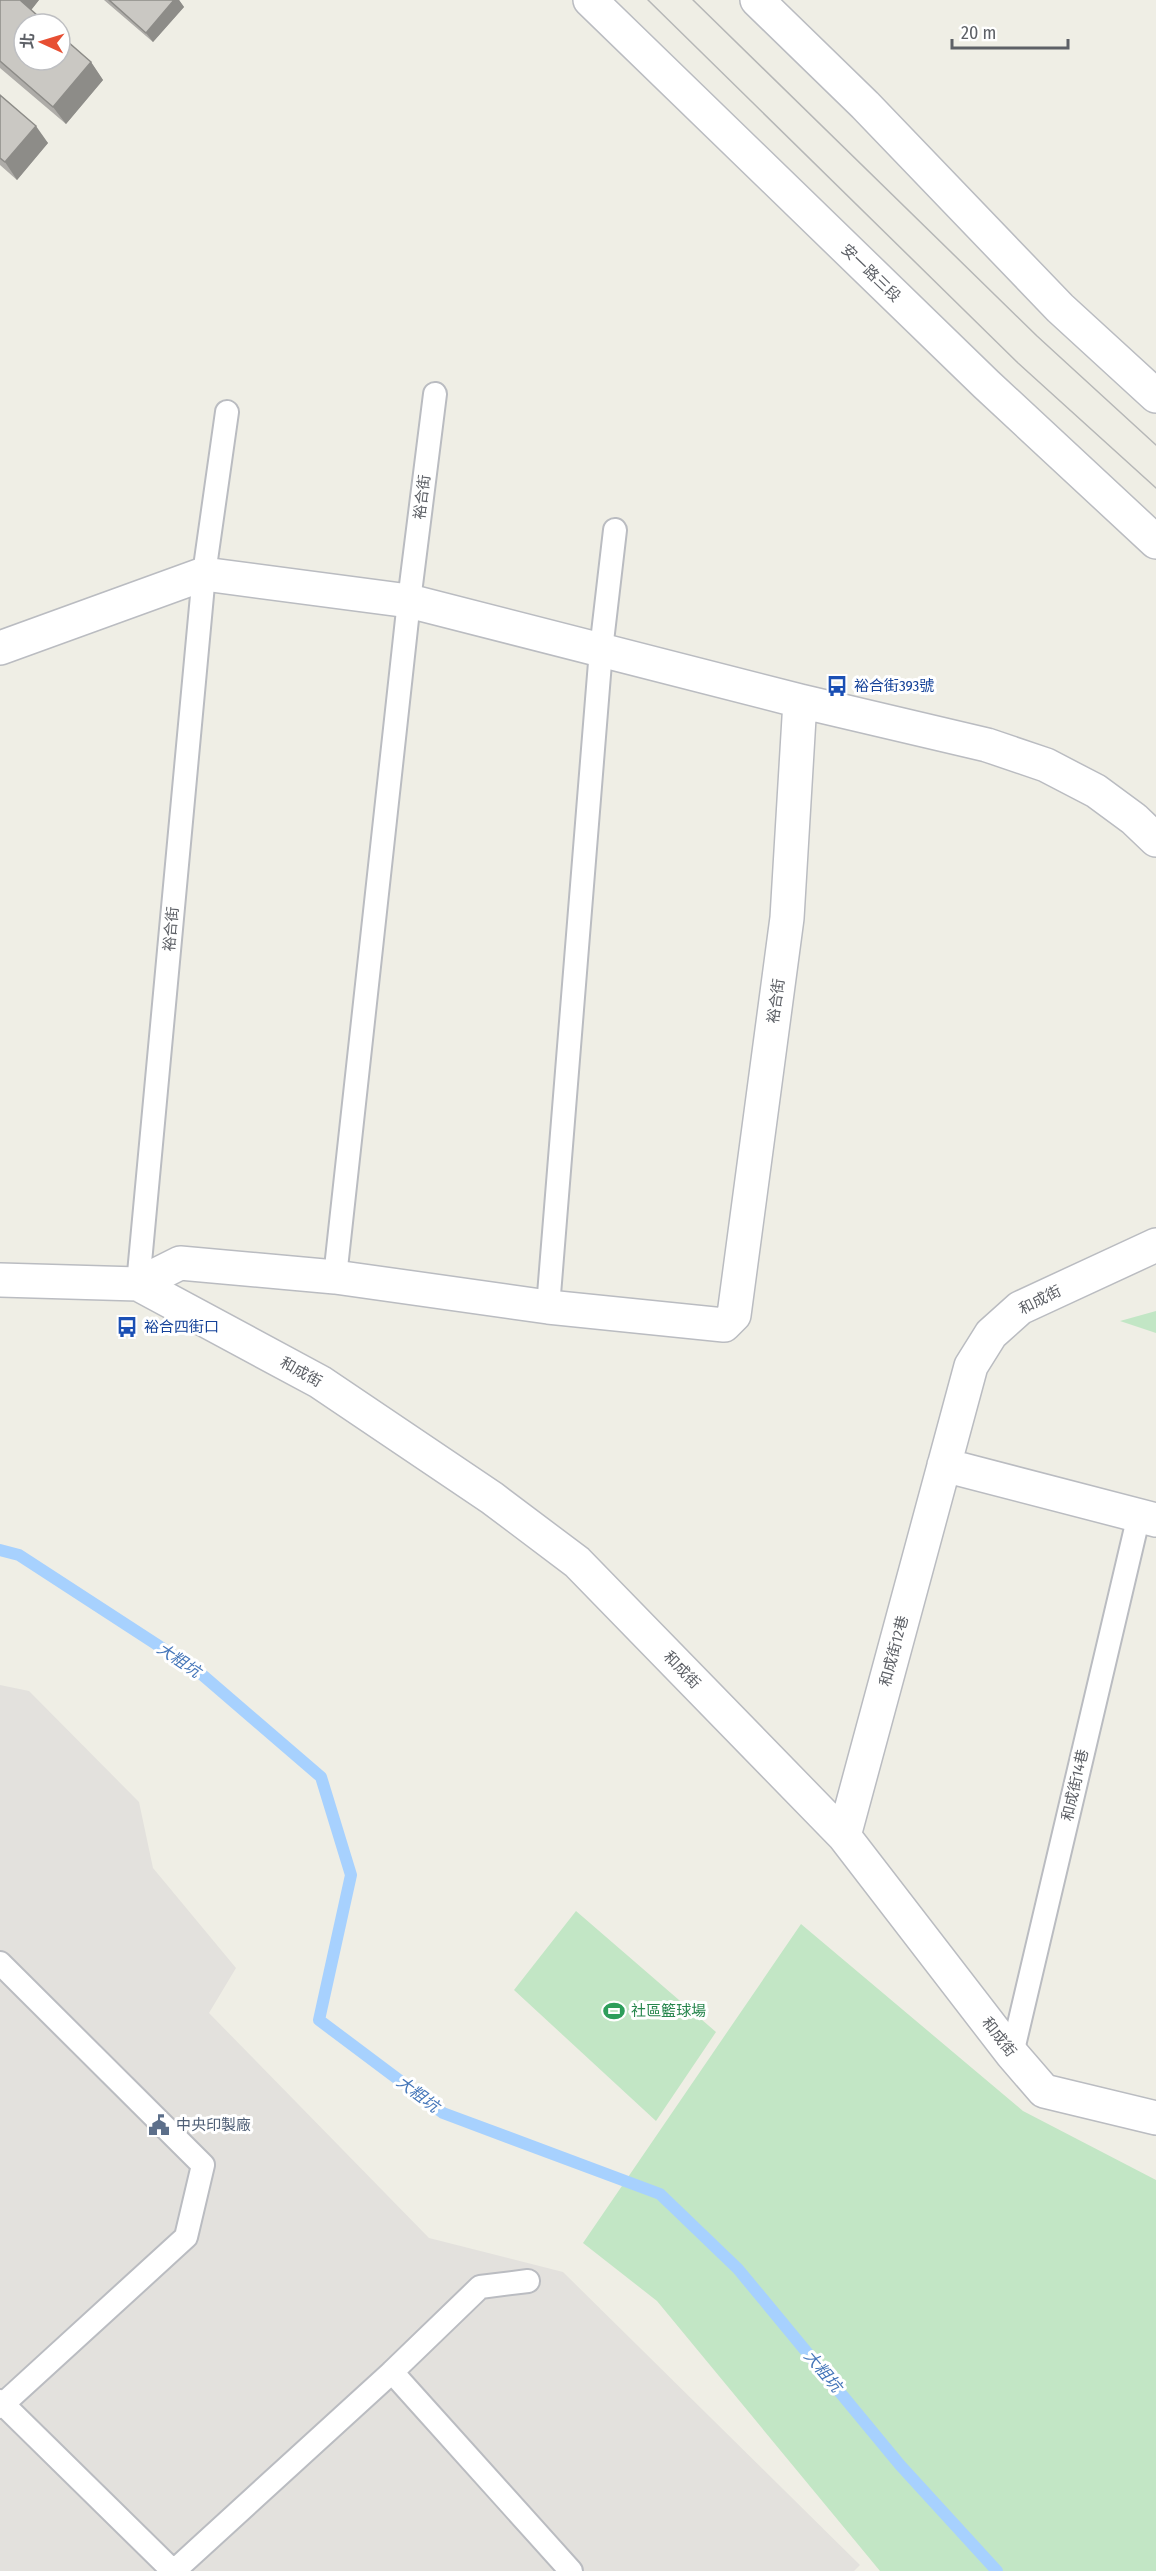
<svg xmlns="http://www.w3.org/2000/svg" width="1156" height="2571" font-family="'Fira Sans Condensed','Noto Sans TC',sans-serif">
	<style>
		.industrial { fill: #e3e1dd }
		.green { fill: #c2e6c5 }
		.lines { fill: none; stroke-linecap: round; stroke-linejoin: round }
		.stream { stroke: #a7d1fe; stroke-width: 12 }
		.service-casing { stroke: #babcc1; stroke-width: 26 }
		.minor-casing { stroke: #babcc1; stroke-width: 36 }
		.tertiary-casing { stroke: #babcc1; stroke-width: 36 }
		.service { stroke: #fff; stroke-width: 22 }
		.minor { stroke: #fff; stroke-width: 33 }
		.tertiary { stroke: #fff; stroke-width: 33 }
		.tram { stroke: #b6b7b7; stroke-width: 1.5 }
		.wall { fill: #aeaca8 }
		.shaded-wall { fill: #8d8c88 }
		.building { fill: #cac8c3; stroke: #8d8c88; stroke-width: 1.5 }
		.labels { text-anchor: middle; dominant-baseline: central; stroke-width: 6; stroke-linejoin: round; paint-order: stroke }
		.street-label { font-size: 15px; fill: #5d6066; stroke: #fff }
		.transit-label { font-size: 15px; fill: #164399; stroke: #fff; text-anchor: start }
		.leisure-label { font-size: 15px; fill: #27864d; stroke: #fff; text-anchor: start }
		.service-label { font-size: 15px; fill: #4e5e75; stroke: #fff; text-anchor: start }
		.water-label { font-size: 16px; font-style: italic; fill: #4576b9; stroke: #fff }
	</style>
	<rect width="100%" height="100%" fill="#efeee5"/>
	<path class="industrial" d="M0,1685L29,1691L139,1802L153,1868L236,1968L209,2013L429,2238L563,2272L860,2565L854,2571H0Z"/>
	<path class="green" d="M1156,1311V1333L1120,1321Z
		M576,1911L716,2032L656,2121L514,1990Z
		M801,1924L1023,2111L1156,2180V2571H880L657,2301L583,2243Z"/>
	<g class="lines">
		<path class="stream" d="M0,1550L19,1555L199,1672L321,1777L351,1875L319,2020L443,2113L660,2194L738,2269L900,2465L997,2571"/>
		<defs>
			<path id="service" d="M335,1277L409,601L435,394
				M138,1284L204,574L227,412
				M548,1307L601,650L615,530
				M0,1963L203,2165L186,2237L0,2407
				M1012,2054L1139,1515
				M392,2372L571,2571
				M0,2401L173,2571
				M174,2571L392,2372L480,2287L528,2281"/>
			<path id="minor" d="M0,648L204,574L409,601L800,701L987,745L1046,765L1096,791L1134,819L1156,840
				M0,1280L138,1284L180,1263L335,1277L548,1307L724,1325L734,1315L787,918L800,701
				M138,1284L320,1382L492,1498L577,1562L844,1836L1012,2054L1044,2091L1156,2118
				M944,1465L1156,1520
				M844,1836L971,1366L991,1334L1020,1308L1156,1245"/>
			<path id="tertiary" d="M590,0L986,384L1156,542
				M757,0L865,105L1060,308L1156,396"/>
		</defs>
		<use href="#service" class="service-casing"/>
		<use href="#minor" class="minor-casing"/>
		<use href="#tertiary" class="tertiary-casing"/>
		<use href="#service" class="service"/>
		<use href="#minor" class="minor"/>
		<use href="#tertiary" class="tertiary"/>
		<path class="tram" d="M648,0L1018,363L1156,488
			M693,0L1037,336L1156,445"/>
	</g>
	<path class="wall" d="M0,0H39L31,10L91,62L103,80L66,124L0,68Z
		M104,0H179L184,7L153,42Z
		M0,95L48,143L17,180L0,165Z"/>
	<path class="shaded-wall" d="M18,0H39L28,14Z
		M174,0H179L184,7L153,42L146,33Z
		M91,62L103,80L66,124L53,107Z
		M36,126L48,143L17,180L5,162Z"/>
	<path class="building" d="M0,0H20L47,24H24V60H60V35L91,62L53,107L0,61Z
		M109,0H174L146,33Z
		M0,95L36,126L5,162L0,158Z"/>
	<defs>
		<symbol id="bus-bare" viewBox="-9 -9 18 18"><path d="M-5-6H5V4H4V6H2V4H-2V6H-4V4H-5ZM-3.5-4V0h7V-4ZM-3.5 1.2v1.5H-2V1.2ZM2 1.2v1.5H3.5V1.2Z" fill="#1a4fb4" stroke="#fff" stroke-width="2.5" paint-order="stroke"/></symbol>
		<symbol id="stadium-bare" viewBox="-9 -9 18 18"><path d="M0-5a6.5 5 0 1 0 0 10a6.5 5 0 1 0 0-10ZM-3.5-1.8h7v3.6h-7Z" fill="#2e9e5b" stroke="#fff" stroke-width="2.5" paint-order="stroke"/></symbol>
		<symbol id="civic-bare" viewBox="-9 -9 18 18"><path d="M-.6-6.5H3V-4.5H.6V-3L4-1V1h2V6H-6V1h2V-1L-.6-3ZM-1.2 2.5V6h2.4V2.5Z" fill="#5c6f8a" stroke="#fff" stroke-width="2.5" paint-order="stroke"/></symbol>
	</defs>
	<g fill-rule="evenodd">
		<use href="#bus-bare" x="822" y="671" width="30" height="30"/>
		<use href="#bus-bare" x="112" y="1312" width="30" height="30"/>
		<use href="#stadium-bare" x="599" y="1996" width="30" height="30"/>
		<use href="#civic-bare" x="144" y="2110" width="30" height="30"/>
	</g>
	<g class="labels">
		<g class="street-label">
			<text transform="translate(871 273) rotate(44)">安一路三段</text>
			<text transform="translate(422 497) rotate(-83)">裕合街</text>
			<text transform="translate(171 929) rotate(-85)">裕合街</text>
			<text transform="translate(776 1001) rotate(-82)">裕合街</text>
			<text transform="translate(1040 1300) rotate(-27)">和成街</text>
			<text transform="translate(301 1372) rotate(29)">和成街</text>
			<text transform="translate(894 1651) rotate(-75)">和成街12巷</text>
			<text transform="translate(682 1670) rotate(46)">和成街</text>
			<text transform="translate(1075 1785) rotate(-77)">和成街14巷</text>
			<text transform="translate(999 2037) rotate(52)">和成街</text>
		</g>
		<g class="transit-label">
			<text x="854" y="686">裕合街393號</text>
			<text x="144" y="1327">裕合四街口</text>
		</g>
		<g class="leisure-label">
			<text x="631" y="2011">社區籃球場</text>
		</g>
		<g class="service-label">
			<text x="176" y="2125">中央印製廠</text>
		</g>
		<g class="water-label">
			<text transform="translate(179 1660) rotate(34)">大粗坑</text>
			<text transform="translate(418 2094) rotate(37)">大粗坑</text>
			<text transform="translate(823 2371) rotate(50)">大粗坑</text>
		</g>
	</g>
	<g transform="translate(42 42) rotate(274)"><circle r="28" fill="#ffffff" stroke="#bebfc2" stroke-width="1.5"/>
	<path d="M0-4.5L10 22L0 15L-10 22Z" fill="#e74f33"/>
	<text y="-9" font-size="16" font-weight="bold" text-anchor="middle" fill="#5d6066">北</text>
	</g>
	<path d="M952 39v9h116v-9" fill="none" stroke="#5d6066" stroke-width="3"/>
	<text x="961" y="39" font-size="18" fill="#5d6066" stroke="#ffffff" stroke-width="4.5" paint-order="stroke">20 m</text>
</svg>
